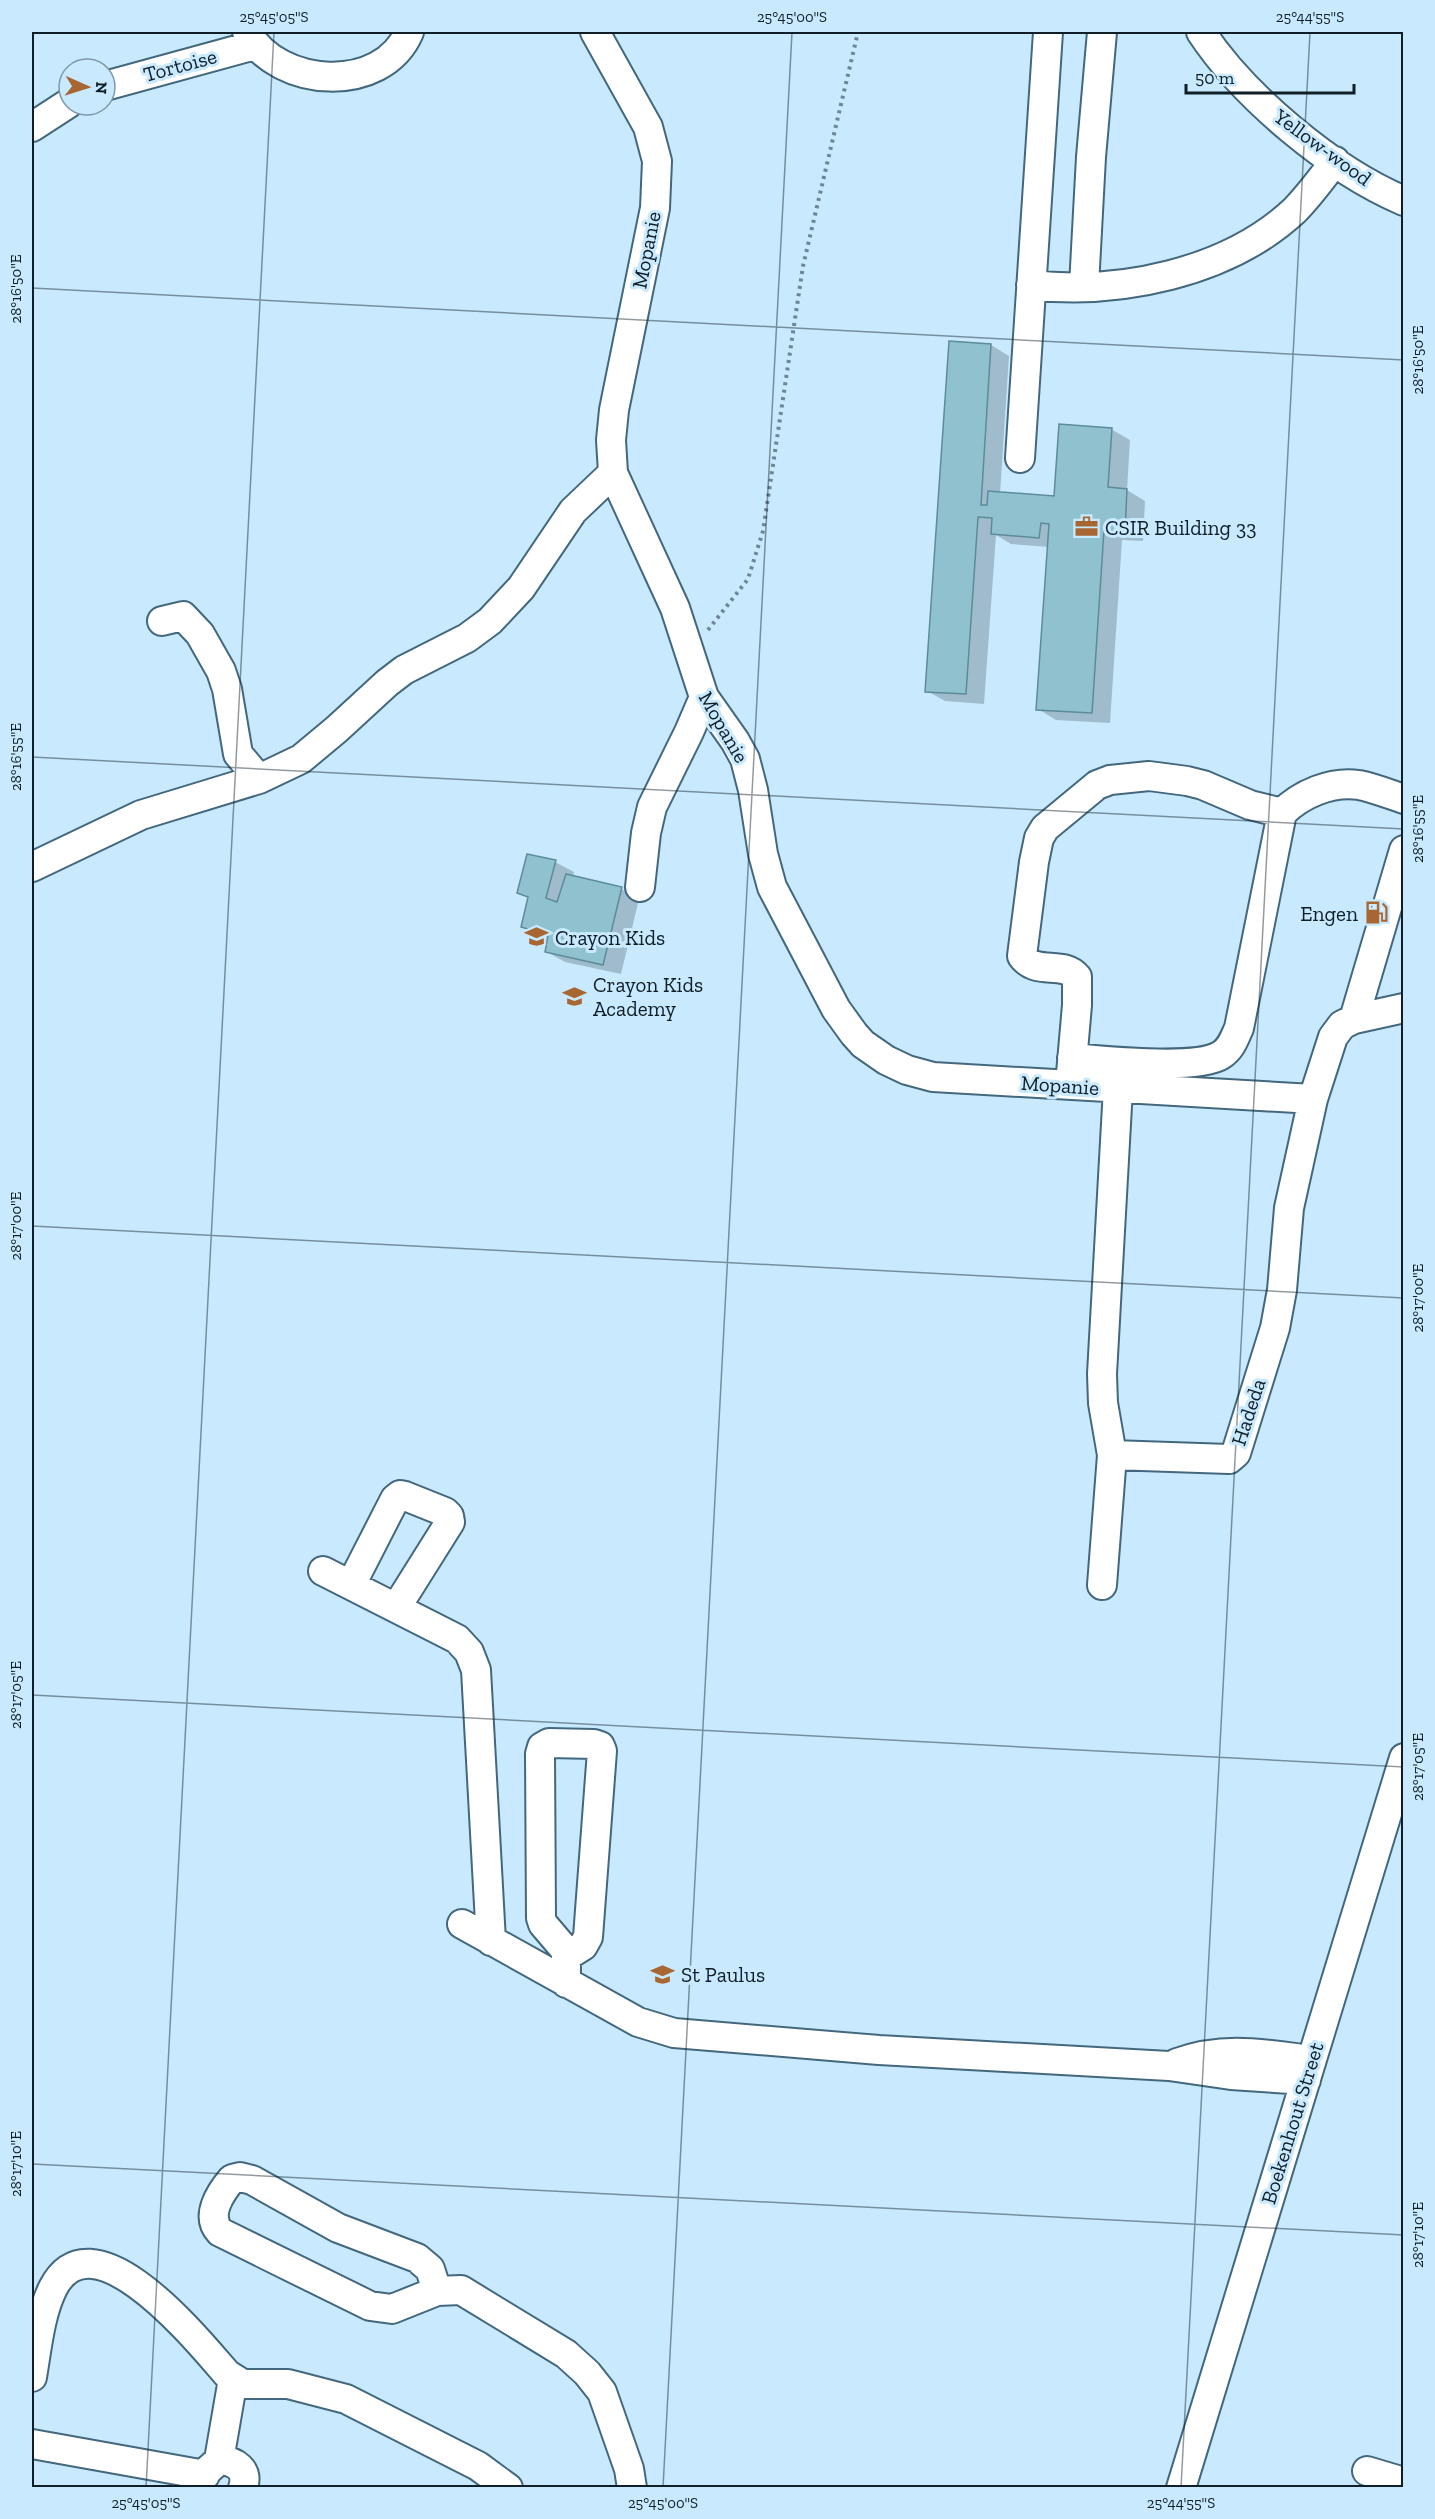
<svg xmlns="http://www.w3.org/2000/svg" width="1435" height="2519" font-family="'Zilla Slab',serif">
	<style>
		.shadow { fill: #0003 }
		.building { fill: #90c1cf; stroke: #5c8c98; stroke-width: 1.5 }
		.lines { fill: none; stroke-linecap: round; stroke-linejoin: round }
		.minor-casing { stroke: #43687e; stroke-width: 32 }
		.path { stroke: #6d8594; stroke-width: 4; stroke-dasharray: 3 4.5; stroke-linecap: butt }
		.minor { stroke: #fff; stroke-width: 28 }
		.ticks { fill: none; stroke: #0f1e27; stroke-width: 1.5; stroke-opacity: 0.45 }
		.labels { text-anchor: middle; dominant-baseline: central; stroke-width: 6; stroke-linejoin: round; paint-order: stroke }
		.street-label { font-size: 21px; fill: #0f1e27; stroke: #c9eafe }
		.poi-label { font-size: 21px; fill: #0f1e27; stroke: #c9eafe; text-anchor: start }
		.neatline { fill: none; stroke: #0f1e27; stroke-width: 2 }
		.ticks-label { font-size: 15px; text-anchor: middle; fill: #0f1e27 }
	</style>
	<rect width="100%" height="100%" fill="#c9eafe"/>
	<path class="shadow" d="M950,342L991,345L1009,356L1000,494L1055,497L1111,429L1130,440L1127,490L1145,501L1143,541L1122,540L1110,723L1056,720L1038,709L1049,547L1011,544L996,535L984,704L945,701L927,691Z
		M555,862L574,872L573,877L621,889L639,899L621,974L565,962L547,952L549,939L523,926L529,898L519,892Z"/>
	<path class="building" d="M949,341L991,344L981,505H987L988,491L1054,496L1059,424L1112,428L1108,487L1127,489L1125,532L1104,530L1092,713L1036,710L1049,524L1041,523L1039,538L991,534L992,518L978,517L966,694L925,692Z
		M527,854L556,860L546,898L557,902L566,874L622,887L603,965L545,952L548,935L521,927L528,897L517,893Z"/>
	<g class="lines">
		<defs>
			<path id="minor" d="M247,32C278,88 382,95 409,32
				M595,32L648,127L657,161L655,208L614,410L611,440L613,473L675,608L704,697L735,741L745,759L753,790L763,854L772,887L836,1009L854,1034L863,1044L886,1060L907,1070L933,1077L1313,1099
				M1201,32C1244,97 1331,170 1404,201
				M105,86L255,45
				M32,127L69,103
				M1031,285C1119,295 1227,273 1294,211C1309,196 1322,178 1335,161
				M1084,286L1091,157L1102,32
				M1020,458L1048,32
				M162,621L183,616L200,634L221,671L227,689L238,754L259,779
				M32,867L141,815L259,779L301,759L337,729L387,683L404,670L467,638L490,621L521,588L573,511L613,473
				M640,887L646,833L652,807L689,732L704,697
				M1354,1019L1404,850
				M1072,1058C1103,1061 1198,1070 1221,1055C1231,1049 1234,1039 1239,1028L1282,813C1301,794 1331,781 1359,785C1374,788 1389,794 1404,799
				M1070,1085L1077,1005V977C1063,960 1036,976 1022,956L1034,862L1039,838L1045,828L1097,785L1110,780L1149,776L1187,781L1203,785L1250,805L1282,813
				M1118,1088L1102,1374L1103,1403L1112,1455L1229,1459L1236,1453L1275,1328L1282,1290L1289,1208L1313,1099L1333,1037L1342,1025L1354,1019L1404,1008
				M323,1571L457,1639L469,1652L476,1670L491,1941
				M351,1585L395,1499L400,1495L405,1496L445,1512L449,1516L450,1522L396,1608
				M1102,1585L1112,1455
				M462,1924L638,2022L674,2033L879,2050L1169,2066L1231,2075L1306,2080
				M566,1983V1951L543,1924L541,1918L540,1754L542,1747L549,1743L594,1744L600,1746L602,1751L588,1937L583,1946L567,1956
				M1177,2063C1224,2046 1263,2054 1311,2060
				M437,2291L430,2269L417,2258L338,2228L252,2180L240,2177L232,2179C220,2193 205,2216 220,2232L370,2306L392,2309L437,2291L461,2290L566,2354L587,2373L602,2392L629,2469L632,2488
				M32,2377C37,2348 40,2314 53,2288C93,2210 199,2342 227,2374L243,2384H288L346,2399L478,2466L508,2488
				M32,2444L205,2475
				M219,2460L233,2379
				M207,2471L219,2460C235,2461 249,2469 243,2488
				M1367,2471L1404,2482
				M1181,2488L1404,1758"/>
		</defs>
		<use href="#minor" class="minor-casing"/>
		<path class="path" d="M708,630L748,579L763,531L803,266L858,32"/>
		<use href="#minor" class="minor"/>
	</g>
	<path class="ticks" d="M32,288L1404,360M32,757L1404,829M32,1226L1404,1298M32,1695L1404,1767M32,2164L1404,2235M146,2488L274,32M663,2488L792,32M1181,2488L1310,32"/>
	<defs>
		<symbol id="office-bare" viewBox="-9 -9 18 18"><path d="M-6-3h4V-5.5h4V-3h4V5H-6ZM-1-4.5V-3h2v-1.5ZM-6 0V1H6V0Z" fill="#a86633" stroke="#c9eafe" stroke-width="2.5" paint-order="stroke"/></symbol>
		<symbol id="fuel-bare" viewBox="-9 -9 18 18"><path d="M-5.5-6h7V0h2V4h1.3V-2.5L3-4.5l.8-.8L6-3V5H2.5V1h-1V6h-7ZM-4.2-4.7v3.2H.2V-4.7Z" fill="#a86633" stroke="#c9eafe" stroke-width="2.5" paint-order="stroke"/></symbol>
		<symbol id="school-bare" viewBox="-9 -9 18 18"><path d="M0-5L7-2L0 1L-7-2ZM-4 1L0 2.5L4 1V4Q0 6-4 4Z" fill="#a86633" stroke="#c9eafe" stroke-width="2.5" paint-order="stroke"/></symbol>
	</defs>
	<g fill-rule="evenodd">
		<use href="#office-bare" x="1070" y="510" width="33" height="33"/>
		<use href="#fuel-bare" x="1360" y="896" width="33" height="33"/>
		<use href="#school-bare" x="520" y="920" width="33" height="33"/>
		<use href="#school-bare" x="558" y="980" width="33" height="33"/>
		<use href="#school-bare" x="646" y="1958" width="33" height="33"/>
	</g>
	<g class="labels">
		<g class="street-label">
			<text transform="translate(180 65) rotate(-15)">Tortoise</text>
			<text transform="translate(1323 147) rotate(36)">Yellow-wood</text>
			<text transform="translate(646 250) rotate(-79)">Mopanie</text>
			<text transform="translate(724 727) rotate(60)">Mopanie</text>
			<text transform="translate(1060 1085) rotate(4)">Mopanie</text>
			<text transform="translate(1248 1412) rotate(-72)">Hadeda</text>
			<text transform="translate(1292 2123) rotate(-73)">Boekenhout Street</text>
		</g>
		<g class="poi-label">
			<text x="1105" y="527">CSIR Building 33</text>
			<text x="1358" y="913" text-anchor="end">Engen</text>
			<text x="555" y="937">Crayon Kids</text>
			<text x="593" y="984">Crayon Kids<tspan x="593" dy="24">Academy</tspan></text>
			<text x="681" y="1974">St Paulus</text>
		</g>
	</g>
	<rect width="1435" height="2519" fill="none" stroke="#c9eafe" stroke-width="66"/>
	<g transform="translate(87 87) rotate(93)"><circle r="28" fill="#c9eafe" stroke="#7f98a8" stroke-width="1.5"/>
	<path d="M0-4.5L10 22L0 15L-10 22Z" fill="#a86633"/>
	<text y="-9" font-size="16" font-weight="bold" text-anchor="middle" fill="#0f1e27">N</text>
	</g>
	<path d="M1186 84v9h168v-9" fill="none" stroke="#0f1e27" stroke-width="3"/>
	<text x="1195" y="84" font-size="18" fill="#0f1e27" stroke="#c9eafe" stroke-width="4.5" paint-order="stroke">50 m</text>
	<rect x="33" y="33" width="1369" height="2453" class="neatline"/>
	<g class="ticks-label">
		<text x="274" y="22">25°45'05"S</text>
		<text x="792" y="22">25°45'00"S</text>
		<text x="1310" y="22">25°44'55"S</text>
		<text transform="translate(16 289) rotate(-90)" y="5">28°16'50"E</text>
		<text transform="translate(1418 360) rotate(-90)" y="5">28°16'50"E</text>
		<text transform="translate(16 757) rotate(-90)" y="5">28°16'55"E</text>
		<text transform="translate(1418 829) rotate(-90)" y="5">28°16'55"E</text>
		<text transform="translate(16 1226) rotate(-90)" y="5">28°17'00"E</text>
		<text transform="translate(1418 1298) rotate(-90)" y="5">28°17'00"E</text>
		<text transform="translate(16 1695) rotate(-90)" y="5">28°17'05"E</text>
		<text transform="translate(1418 1767) rotate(-90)" y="5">28°17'05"E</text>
		<text transform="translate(16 2164) rotate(-90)" y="5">28°17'10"E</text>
		<text transform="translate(1418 2235) rotate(-90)" y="5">28°17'10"E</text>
		<text x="146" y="2508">25°45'05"S</text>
		<text x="663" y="2508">25°45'00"S</text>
		<text x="1181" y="2508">25°44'55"S</text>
	</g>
</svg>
